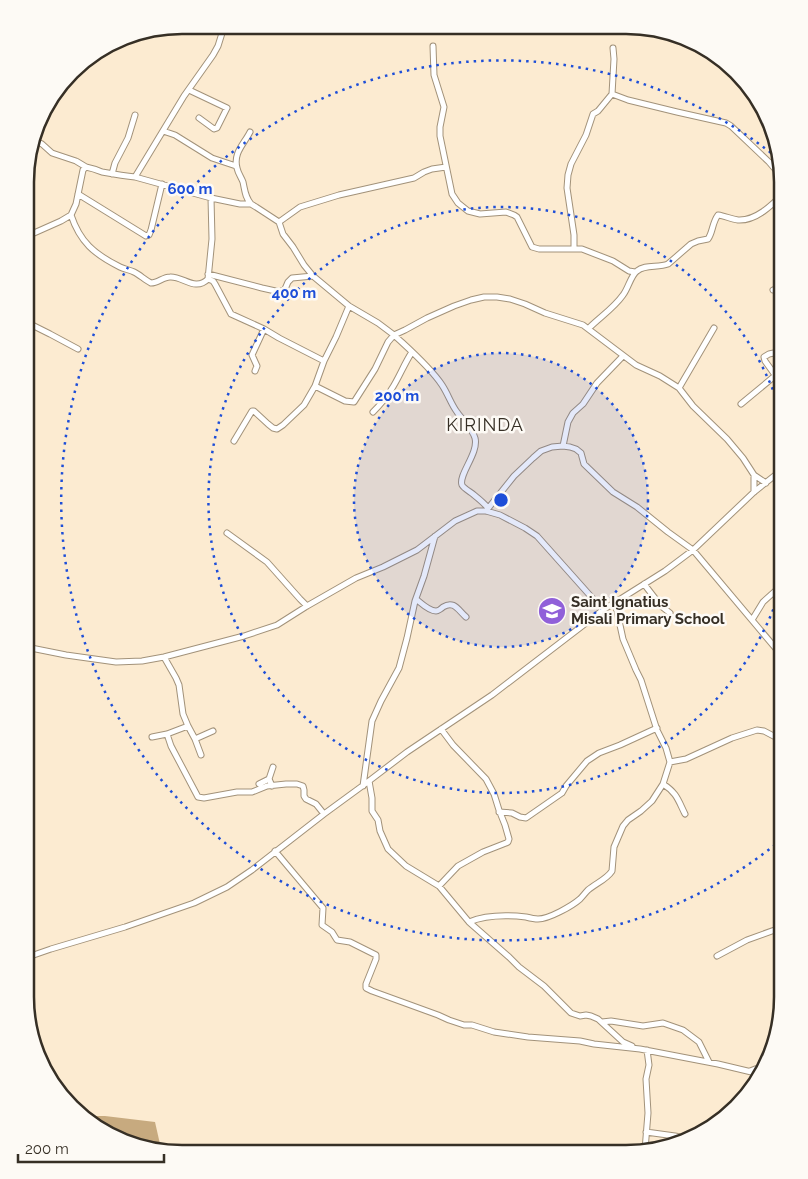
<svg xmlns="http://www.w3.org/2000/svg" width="808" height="1179" font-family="Raleway,sans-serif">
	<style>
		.forest { fill: #c7aa7f }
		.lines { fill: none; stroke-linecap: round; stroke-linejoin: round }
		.minor-casing { stroke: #a2927a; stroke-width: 7 }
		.minor { stroke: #fff; stroke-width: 5 }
		.ring { fill: none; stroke: #1d4ed8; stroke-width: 2.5; stroke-dasharray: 2.5 5 }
		.labels { text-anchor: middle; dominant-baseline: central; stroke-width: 5; stroke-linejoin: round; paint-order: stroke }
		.poi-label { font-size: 15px; font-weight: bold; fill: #362f25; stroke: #fdfaf5; text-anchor: start }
		.quarter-label { font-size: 18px; letter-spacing: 1px; fill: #362f25; stroke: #fdfaf5 }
		.rim { fill: none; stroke: #362f25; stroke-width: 2.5 }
		.centre { fill: #1d4ed8; stroke: #fdfaf5; stroke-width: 2.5 }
		.ring-label { font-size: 15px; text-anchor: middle; font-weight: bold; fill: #1d4ed8; stroke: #fdfaf5; stroke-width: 5; stroke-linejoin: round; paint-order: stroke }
	</style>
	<rect width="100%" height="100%" fill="#fcebd1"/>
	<path class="forest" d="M82,1116H105L155,1122L162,1153L87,1122Z"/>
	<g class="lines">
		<defs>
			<path id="minor" d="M226,25L223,30L218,46L213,55L184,96L135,177L211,198L240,204H251L256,207L279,222L283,234L293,247L304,265L313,276L349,306L378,323L394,335L405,330L427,318L454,306L471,300L484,297H497L510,299L525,304L545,313L583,325L636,365L660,376L679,388L693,406L727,439L743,458L754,475L766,483
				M433,46L434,75L444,107L440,127V136L452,194L458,203L468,211L480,214L506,212L514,215L517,217L532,247L539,249H582L613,261L629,271L635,272
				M189,90L227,108L217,128L214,129L199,118
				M612,94L628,100L677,112L726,123L731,126L769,162L782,177
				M163,131L175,135L212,158L236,166
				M250,132C244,144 233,153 237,168C238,173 241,177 243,182C245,191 245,197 251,204
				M33,140L42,144L52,153L76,161L86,167
				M112,174L115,163L128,138L135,115
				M78,194L146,236L149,235L151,230L162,184
				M71,215C80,242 94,254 120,267C124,269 130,270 134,272C140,275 145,280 151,283C158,283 163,277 170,277C183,276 195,292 208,279L212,239L211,198
				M279,222L300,207L339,195L414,178L424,172L432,169L446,167
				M26,233H34L61,221L71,215L76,204L83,170L86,167C91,168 97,170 102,172C113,174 124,176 135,177
				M574,249V235L567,188L568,175L571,164L586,135L593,114L598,111L612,94L614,59L613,48
				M208,274L262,288L280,292L285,289L288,282L292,278L313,276
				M208,279L213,281L215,284L231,314L264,329L279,338L324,361
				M773,290L783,286
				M26,322L50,334L78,349
				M589,328C600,317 614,308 623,295C628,289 631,275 637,271C645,264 658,268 668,264L691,244L698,241L708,239C713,232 712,223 718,215C725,216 731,219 738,220C756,221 772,205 783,194
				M255,371L257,366L252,355L264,329
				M315,386L345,401L354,402L375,369L388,342L394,335C410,350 430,367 442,385C448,394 451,404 457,412C463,421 472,428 475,438C479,453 458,475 462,485C464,489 471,492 474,495C479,499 484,503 488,508
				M783,386L765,361L764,357L769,354L783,351
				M679,388L714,328
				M741,404L776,375
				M373,412C380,405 386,398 391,390C399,378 404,364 412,352
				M234,441L252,411H254L268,424L273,428L277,429L283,425L304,405L315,386L324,361L336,337L349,306
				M563,446L568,422L573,413L583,404L597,383L623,356
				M754,475V492
				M486,511L514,476L533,458L541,451L552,447L563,446L570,447L576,449L581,453L584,464L613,492L637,507L668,532L693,550L783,657
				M227,533L267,562L300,599L307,606
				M644,584L661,606L670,613
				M416,599C421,603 429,611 436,611C438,611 442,608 443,607C454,600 458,610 466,617
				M752,620L763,602L783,584
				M26,647L66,655L116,662L142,661L164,657L244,636L277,625L307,606L356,578L383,567L417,550L455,521L477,511H486L500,515L525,528L537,536L603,610
				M164,657L176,678L179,685L183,714L188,726L195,739L201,755
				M167,734L171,746L198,797L204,798L237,792H252L267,786L286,784H297L303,786L304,790V796L306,799L316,804L324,814
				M152,737L167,734L188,726
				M195,739L213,731
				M670,762L686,759L732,738L757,730L764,731L783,741
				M369,781L372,798V811L378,820L380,831L388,849L406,866L439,886L469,922L509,957L519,967L544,986L571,1013L580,1016L586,1015L591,1016L598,1019L623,1042L632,1046
				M259,784L269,779
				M663,784C677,793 678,800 685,814
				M272,786L269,779L273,767
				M363,786L372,721L381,701L399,668L407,638L415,601L424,576L435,536
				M499,812L512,813L520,817L526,818L562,793L566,786L587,761L599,753L620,745L657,728
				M275,851L323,908L322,925L332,932L337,940L350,942L376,955V959L366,984V988L372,991L438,1015L449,1020L464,1025H472L494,1032L528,1037L580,1041L594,1044L640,1049L718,1064L760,1074
				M439,886L458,866L483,852L506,843L508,842L509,839L505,825L499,810L494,794L486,779L453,745L441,729
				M469,922C486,915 508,915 526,917C530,918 534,919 538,919C549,919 572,906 580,899C583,896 585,893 588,890C596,883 606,880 612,871L614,847L623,826L628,820L641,811L652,801L663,784L670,762L666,748L657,730L641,680L636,670L623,639L615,602
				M717,956L747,940L783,927
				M25,958L51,949L125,927L194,903L227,887L252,870L324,814L365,784L407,752L492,695L603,610L665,571L693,550L754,492L783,469
				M602,1022L611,1021L643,1026L663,1023L683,1030L699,1042L709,1062
				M750,1071L763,1066
				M646,1132L675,1136L689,1139
				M645,1150L648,1113L646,1079L649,1065L647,1050"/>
		</defs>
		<use href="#minor" class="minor-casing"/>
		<use href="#minor" class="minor"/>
	</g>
	<circle cx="501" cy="500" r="147" fill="#1d4ed8" fill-opacity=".12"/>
	<g class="ring">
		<circle cx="501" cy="500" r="147"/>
		<path d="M783 581A293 293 0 1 1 783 419"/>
		<path d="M781 840A440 440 0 1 1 775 156"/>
	</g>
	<defs>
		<symbol id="school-disc" viewBox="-11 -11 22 22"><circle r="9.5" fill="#9060d9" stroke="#fdfaf5"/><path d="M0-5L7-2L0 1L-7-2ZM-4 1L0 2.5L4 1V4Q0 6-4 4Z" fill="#fff"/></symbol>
	</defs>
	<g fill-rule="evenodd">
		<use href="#school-disc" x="536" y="595" width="32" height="32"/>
	</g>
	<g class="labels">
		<g class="poi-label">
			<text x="571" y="602">Saint Ignatius<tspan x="571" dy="17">Misali Primary School</tspan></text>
		</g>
		<g class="quarter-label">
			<text x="485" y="424">KIRINDA</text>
		</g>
	</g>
	<path d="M0 0H808V1179H0ZM182 34H626A148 148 0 0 1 774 182V997A148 148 0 0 1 626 1145H182A148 148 0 0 1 34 997V182A148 148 0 0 1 182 34Z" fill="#fdfaf5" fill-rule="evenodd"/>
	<path class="rim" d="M182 34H626A148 148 0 0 1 774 182V997A148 148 0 0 1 626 1145H182A148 148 0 0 1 34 997V182A148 148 0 0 1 182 34Z"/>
	<circle cx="501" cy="500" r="8" class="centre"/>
	<g class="ring-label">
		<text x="190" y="194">600 m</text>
		<text x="294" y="298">400 m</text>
		<text x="397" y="401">200 m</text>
	</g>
	<path d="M18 1154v8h146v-8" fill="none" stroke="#362f25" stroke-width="2.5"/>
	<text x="25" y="1154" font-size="15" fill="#362f25" stroke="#fdfaf5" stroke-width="4" paint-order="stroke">200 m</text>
</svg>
